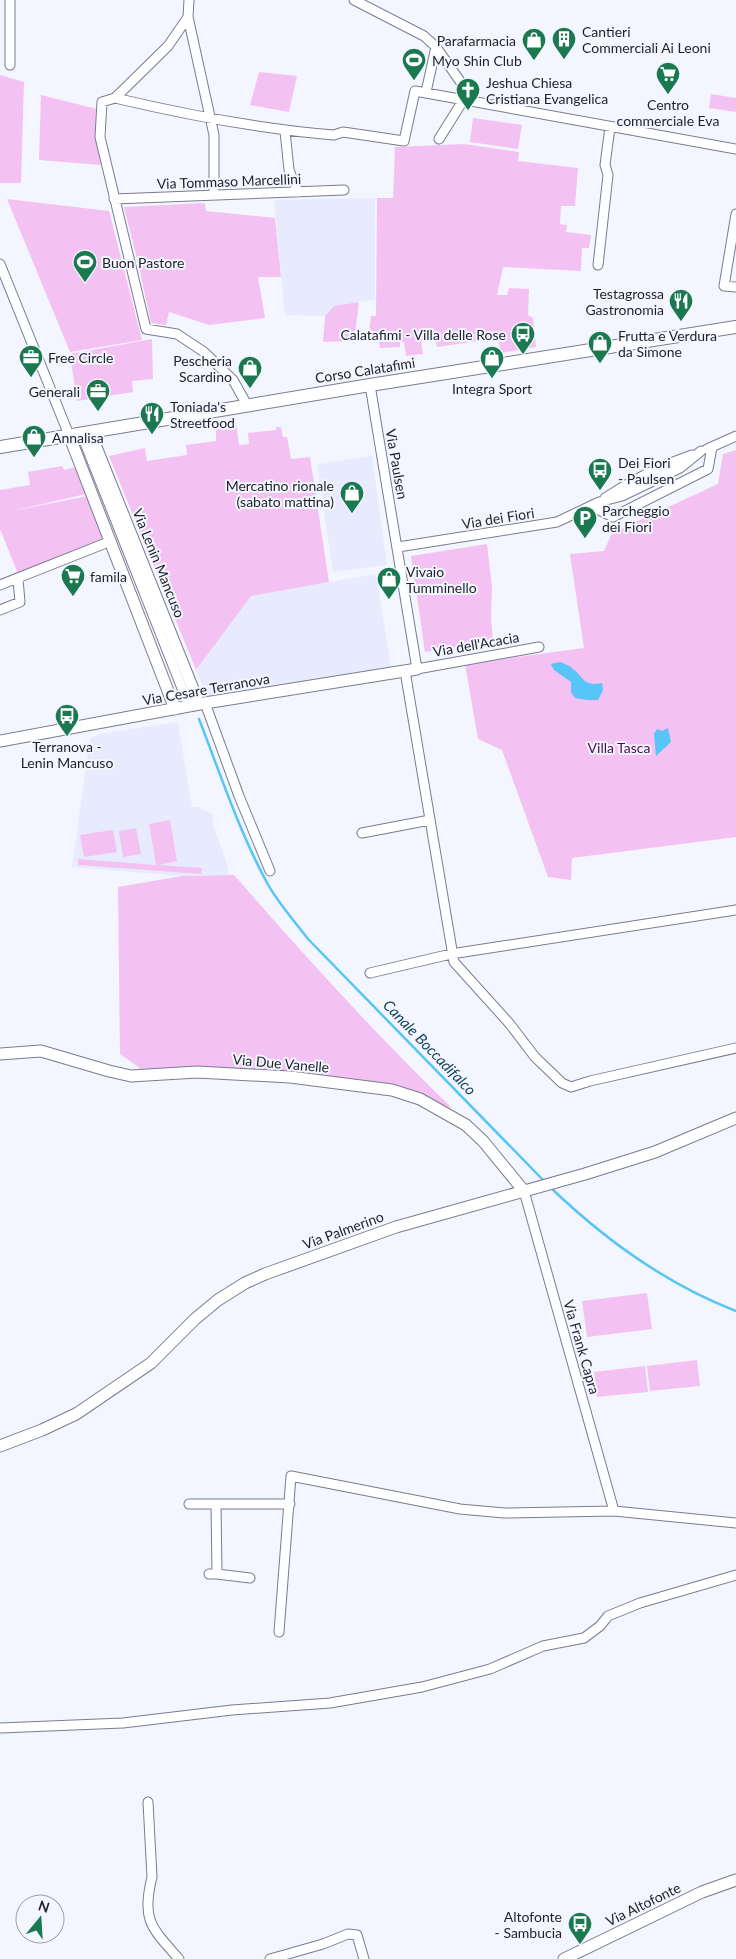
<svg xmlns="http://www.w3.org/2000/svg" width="736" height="1959" font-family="Lato,sans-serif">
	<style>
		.built { fill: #e8ebfe }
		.green { fill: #f4c1f3 }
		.water { fill: #57c5f7 }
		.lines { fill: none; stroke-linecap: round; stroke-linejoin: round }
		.stream { stroke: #57c5f7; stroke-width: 2.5 }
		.minor-casing { stroke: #797c91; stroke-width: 11 }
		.tertiary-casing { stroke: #797c91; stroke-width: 13 }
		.secondary-casing { stroke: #797c91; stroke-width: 14 }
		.minor { stroke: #fff; stroke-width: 9 }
		.tertiary { stroke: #fff; stroke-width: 11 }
		.secondary { stroke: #fff; stroke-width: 12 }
		.labels { text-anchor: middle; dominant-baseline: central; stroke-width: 4; stroke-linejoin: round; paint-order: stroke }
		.poi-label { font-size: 14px; fill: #1f2028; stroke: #f3f5ff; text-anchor: start }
		.street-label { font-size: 14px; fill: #1f2028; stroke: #f3f5ff }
		.park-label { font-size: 14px; fill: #4a0a4b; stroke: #f3f5ff }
		.water-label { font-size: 15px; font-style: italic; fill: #17455a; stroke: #f3f5ff }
	</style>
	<rect width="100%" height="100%" fill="#f3f5ff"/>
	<path class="built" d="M375,198V299L334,306L325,316L285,315L274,200Z
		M372,456L387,565L333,572L317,464Z
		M376,574L391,667L208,698L196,670L250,596Z
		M178,722L192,807H197L212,814L213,825L226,861L229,875L182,876L72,867L90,738L100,734Z"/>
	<path class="green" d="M259,72L297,76L289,112L250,105Z
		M0,75L24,82L21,183H0Z
		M711,94L736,98V112L709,108Z
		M41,95L97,109L95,132L101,165L39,160Z
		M473,118L522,125L518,149L470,142Z
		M464,144L519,152L518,161L578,168L575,206H561L560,224L567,225L566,232L591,235L589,248H582L581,271L503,267L497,295H507L509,288L529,289L528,315L533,318L536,347L501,353L498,338L437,347L435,339L421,341L423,354L406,356L404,342H400V347L380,348L378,336L369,335L371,316H376L377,198H393L395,147Z
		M7,199L109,211L142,340L70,352Z
		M205,203L206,211L275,218L281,277H258L265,318L209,325L169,312L166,325L151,323L139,267L124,207Z
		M359,302L354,341L323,342L325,316L334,306Z
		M152,339L153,379L132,381L133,392L77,401L70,354Z
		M236,422L239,445L249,444L248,433L276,430V427H281L283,437H287L291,459L310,457L329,582L251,596L196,670L109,456L145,448L147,461L187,455L186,445L216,441V424Z
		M736,450V837L572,858L571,880L548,877L502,750L478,739L465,664L584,648L570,554L604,551L612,533L718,484L723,454Z
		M62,466L64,470L76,467L86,494L12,511L88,496L105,538L18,574L0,529V490L30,485L28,472Z
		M487,544L492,587L491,619L493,641L425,652L411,556Z
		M170,820L177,861L159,865L202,868L201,874L78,865V859L156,865L149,824Z
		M136,828L141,854L123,857L119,831Z
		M113,830L117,852L84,857L80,835Z
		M234,875C304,955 375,1034 452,1108L361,1086L148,1074L120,1054L118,887L182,876Z
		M647,1293L652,1329L587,1337L582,1301Z
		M697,1360L700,1386L650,1391L647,1366Z
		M645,1366L648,1392L597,1397L594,1372Z"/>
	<path class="water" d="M560,662C564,664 569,665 572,668C584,677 583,687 602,683L603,690L598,700H587L575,698L571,692V682L554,670L551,664Z
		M668,728L671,742L656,756L654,734L657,729L662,731Z"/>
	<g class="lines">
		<path class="stream" d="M199,719C220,773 238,828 265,879C276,901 293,919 308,939L545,1182
			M550,1187C604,1239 666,1284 736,1311"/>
		<defs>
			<path id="minor" d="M189,0L188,17L168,46L115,98L102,102L100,137L146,329L177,334L204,352L233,380L247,405
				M354,0L424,36L436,47L474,101
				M188,17L214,135V195
				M10,65V0
				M426,92L436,47
				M115,98C187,115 260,129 334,135L343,132L404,141L415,91L736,149
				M285,131L289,170L298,192
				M439,139L464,99
				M114,199L344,190
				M736,214L724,286L736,287
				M0,264L69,435
				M598,265L608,175L605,165L610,127
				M370,385L417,669L539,647
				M81,433L189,706
				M707,449L736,436
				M605,498C632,480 662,465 692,455
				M591,506L613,517L708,469L712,447
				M398,547L557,522L599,502L622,496L680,468L701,451
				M0,585L111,541
				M0,610L20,602L18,579
				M405,671L454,962L509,1023L535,1057L562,1083L571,1087L590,1081L736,1048
				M205,703L239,796L270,871
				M362,833L430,820
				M370,973L451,954L736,910
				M524,1191L614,1511
				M189,1504H290
				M209,1574H217L216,1504
				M217,1574L250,1578
				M279,1632L291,1476L460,1509L504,1513L614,1511L736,1523
				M0,1728L123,1723L232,1710L330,1703L422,1687L490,1669L543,1646L584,1638L600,1626L608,1616L640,1603L736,1575
				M148,1802L152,1877C141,1921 152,1928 179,1959
				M270,1959L323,1944L348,1934L357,1935L364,1959"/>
			<path id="tertiary" d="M90,432L199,704
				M69,435L175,709
				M0,741L205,703L417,669
				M0,1054L41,1051L109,1071L131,1076L197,1072L290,1077L392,1090L420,1099L466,1125L483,1141L524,1191
				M0,1446L42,1430L76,1414L151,1363L195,1319L218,1300L245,1283L265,1274L396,1227L585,1174L655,1152L736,1118
				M564,1959L702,1892L736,1880"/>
			<path id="secondary" d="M0,447L370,385L736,327"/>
		</defs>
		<use href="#minor" class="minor-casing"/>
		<use href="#tertiary" class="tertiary-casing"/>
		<use href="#secondary" class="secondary-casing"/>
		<use href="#minor" class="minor"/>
		<use href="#tertiary" class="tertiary"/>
		<use href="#secondary" class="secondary"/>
	</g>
	<defs>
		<symbol id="building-pin" viewBox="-11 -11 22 30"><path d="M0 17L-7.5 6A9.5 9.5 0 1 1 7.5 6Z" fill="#1b7950" stroke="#f3f5ff"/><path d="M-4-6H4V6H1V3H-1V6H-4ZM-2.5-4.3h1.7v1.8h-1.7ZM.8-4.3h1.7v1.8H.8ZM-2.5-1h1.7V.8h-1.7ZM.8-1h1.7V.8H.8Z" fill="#fff"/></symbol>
		<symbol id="shop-pin" viewBox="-11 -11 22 30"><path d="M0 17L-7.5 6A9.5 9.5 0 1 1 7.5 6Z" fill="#1b7950" stroke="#f3f5ff"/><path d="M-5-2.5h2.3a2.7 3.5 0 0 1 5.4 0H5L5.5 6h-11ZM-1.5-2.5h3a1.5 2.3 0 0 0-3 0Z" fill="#fff"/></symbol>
		<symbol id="stadium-pin" viewBox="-11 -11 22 30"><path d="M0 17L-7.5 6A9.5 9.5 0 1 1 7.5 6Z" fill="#1b7950" stroke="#f3f5ff"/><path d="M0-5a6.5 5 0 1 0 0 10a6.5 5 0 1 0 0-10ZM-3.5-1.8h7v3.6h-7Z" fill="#fff"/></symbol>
		<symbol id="supermarket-pin" viewBox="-11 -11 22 30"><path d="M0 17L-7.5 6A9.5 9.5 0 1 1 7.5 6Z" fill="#1b7950" stroke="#f3f5ff"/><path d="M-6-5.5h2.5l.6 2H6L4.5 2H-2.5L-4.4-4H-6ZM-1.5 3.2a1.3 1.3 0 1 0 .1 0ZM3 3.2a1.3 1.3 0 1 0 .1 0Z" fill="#fff"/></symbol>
		<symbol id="church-pin" viewBox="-11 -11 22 30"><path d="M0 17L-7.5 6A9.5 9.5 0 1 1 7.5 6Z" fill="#1b7950" stroke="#f3f5ff"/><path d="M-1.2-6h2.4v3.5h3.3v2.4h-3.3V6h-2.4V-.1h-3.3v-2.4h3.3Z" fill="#fff"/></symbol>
		<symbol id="restaurant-pin" viewBox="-11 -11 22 30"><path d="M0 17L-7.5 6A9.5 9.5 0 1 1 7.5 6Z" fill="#1b7950" stroke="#f3f5ff"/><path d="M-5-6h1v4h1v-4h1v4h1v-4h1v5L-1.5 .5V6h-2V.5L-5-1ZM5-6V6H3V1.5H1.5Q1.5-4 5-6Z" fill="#fff"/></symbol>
		<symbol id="bus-pin" viewBox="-11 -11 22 30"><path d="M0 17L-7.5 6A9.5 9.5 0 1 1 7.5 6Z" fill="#1b7950" stroke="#f3f5ff"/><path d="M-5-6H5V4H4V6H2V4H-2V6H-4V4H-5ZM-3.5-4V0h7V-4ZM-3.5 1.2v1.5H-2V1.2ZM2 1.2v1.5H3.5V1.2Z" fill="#fff"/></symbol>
		<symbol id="office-pin" viewBox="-11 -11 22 30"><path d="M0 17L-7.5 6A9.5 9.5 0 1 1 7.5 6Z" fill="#1b7950" stroke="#f3f5ff"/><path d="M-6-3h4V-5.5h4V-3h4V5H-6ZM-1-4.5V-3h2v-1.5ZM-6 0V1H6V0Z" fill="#fff"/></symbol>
		<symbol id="parking-pin" viewBox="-11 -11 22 30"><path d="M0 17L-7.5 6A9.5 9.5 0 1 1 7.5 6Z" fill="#1b7950" stroke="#f3f5ff"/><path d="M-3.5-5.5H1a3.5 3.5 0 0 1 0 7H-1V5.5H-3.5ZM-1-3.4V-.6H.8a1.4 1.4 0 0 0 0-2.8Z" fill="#fff"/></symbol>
	</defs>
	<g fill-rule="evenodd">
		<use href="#building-pin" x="550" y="25" width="28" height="38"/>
		<use href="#shop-pin" x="520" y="26" width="28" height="38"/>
		<use href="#stadium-pin" x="400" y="46" width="28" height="38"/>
		<use href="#supermarket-pin" x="654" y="60" width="28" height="38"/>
		<use href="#church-pin" x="454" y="76" width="28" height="38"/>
		<use href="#stadium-pin" x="71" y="248" width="28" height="38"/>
		<use href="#restaurant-pin" x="667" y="287" width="28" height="38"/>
		<use href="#bus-pin" x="509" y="320" width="28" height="38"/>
		<use href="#shop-pin" x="586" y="329" width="28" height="38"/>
		<use href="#office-pin" x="17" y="343" width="28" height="38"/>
		<use href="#shop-pin" x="478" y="344" width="28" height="38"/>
		<use href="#shop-pin" x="236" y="354" width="28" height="38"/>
		<use href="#office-pin" x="84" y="377" width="28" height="38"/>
		<use href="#restaurant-pin" x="138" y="400" width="28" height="38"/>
		<use href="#shop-pin" x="20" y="423" width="28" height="38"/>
		<use href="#bus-pin" x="586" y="456" width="28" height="38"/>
		<use href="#shop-pin" x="338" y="479" width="28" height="38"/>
		<use href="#parking-pin" x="571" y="504" width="28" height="38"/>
		<use href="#supermarket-pin" x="59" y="562" width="28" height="38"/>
		<use href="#shop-pin" x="375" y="565" width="28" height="38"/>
		<use href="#bus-pin" x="53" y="702" width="28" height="38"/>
		<use href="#bus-pin" x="566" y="1910" width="28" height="38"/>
	</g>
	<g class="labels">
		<g class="poi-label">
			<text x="582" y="31">Cantieri<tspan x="582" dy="16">Commerciali Ai Leoni</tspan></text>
			<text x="516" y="40" text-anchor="end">Parafarmacia</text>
			<text x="432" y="60">Myo Shin Club</text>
			<text x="486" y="82">Jeshua Chiesa<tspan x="486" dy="16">Cristiana Evangelica</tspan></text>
			<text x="668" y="104" text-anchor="middle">Centro<tspan x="668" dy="16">commerciale Eva</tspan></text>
			<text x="102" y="262">Buon Pastore</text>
			<text x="664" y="293" text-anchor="end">Testagrossa<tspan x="664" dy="16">Gastronomia</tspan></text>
			<text x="506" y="334" text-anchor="end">Calatafimi - Villa delle Rose</text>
			<text x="618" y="335">Frutta e Verdura<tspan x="618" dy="16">da Simone</tspan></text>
			<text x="48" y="357">Free Circle</text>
			<text x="232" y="360" text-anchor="end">Pescheria<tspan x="232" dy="16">Scardino</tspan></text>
			<text x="492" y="388" text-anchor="middle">Integra Sport</text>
			<text x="80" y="391" text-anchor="end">Generali</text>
			<text x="170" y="406">Toniada's<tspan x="170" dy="16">Streetfood</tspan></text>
			<text x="52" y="437">Annalisa</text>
			<text x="618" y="462">Dei Fiori<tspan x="618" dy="16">- Paulsen</tspan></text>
			<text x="334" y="485" text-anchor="end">Mercatino rionale<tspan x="334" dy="16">(sabato mattina)</tspan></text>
			<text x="602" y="510">Parcheggio<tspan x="602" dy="16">dei Fiori</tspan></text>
			<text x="406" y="571">Vivaio<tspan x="406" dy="16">Tumminello</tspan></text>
			<text x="90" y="576">famila</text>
			<text x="67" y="746" text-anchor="middle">Terranova -<tspan x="67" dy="16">Lenin Mancuso</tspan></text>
			<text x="562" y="1916" text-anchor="end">Altofonte<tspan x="562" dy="16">- Sambucia</tspan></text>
		</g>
		<g class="street-label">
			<text transform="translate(229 181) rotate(-2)">Via Tommaso Marcellini</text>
			<text transform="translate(365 370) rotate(-9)">Corso Calatafimi</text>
			<text transform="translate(397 464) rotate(80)">Via Paulsen</text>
			<text transform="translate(498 518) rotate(-9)">Via dei Fiori</text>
			<text transform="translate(159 563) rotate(68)">Via Lenin Mancuso</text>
			<text transform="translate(476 644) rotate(-10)">Via dell'Acacia</text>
			<text transform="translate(206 689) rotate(-10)">Via Cesare Terranova</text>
			<text transform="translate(281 1063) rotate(5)">Via Due Vanelle</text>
			<text transform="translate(343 1230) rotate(-20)">Via Palmerino</text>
			<text transform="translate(582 1347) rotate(74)">Via Frank Capra</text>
			<text transform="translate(643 1904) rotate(-26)">Via Altofonte</text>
		</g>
		<g class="park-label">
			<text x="619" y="747">Villa Tasca</text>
		</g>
		<g class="water-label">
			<text transform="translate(430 1047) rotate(46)">Canale Boccadifalco</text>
		</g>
	</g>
	<g transform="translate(40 1919) rotate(18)"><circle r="24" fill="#f3f5ff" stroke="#9ea0a9"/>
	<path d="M0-4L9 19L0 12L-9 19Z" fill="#1b7950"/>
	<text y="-8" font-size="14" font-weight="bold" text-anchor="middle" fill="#1f2028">N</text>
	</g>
</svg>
